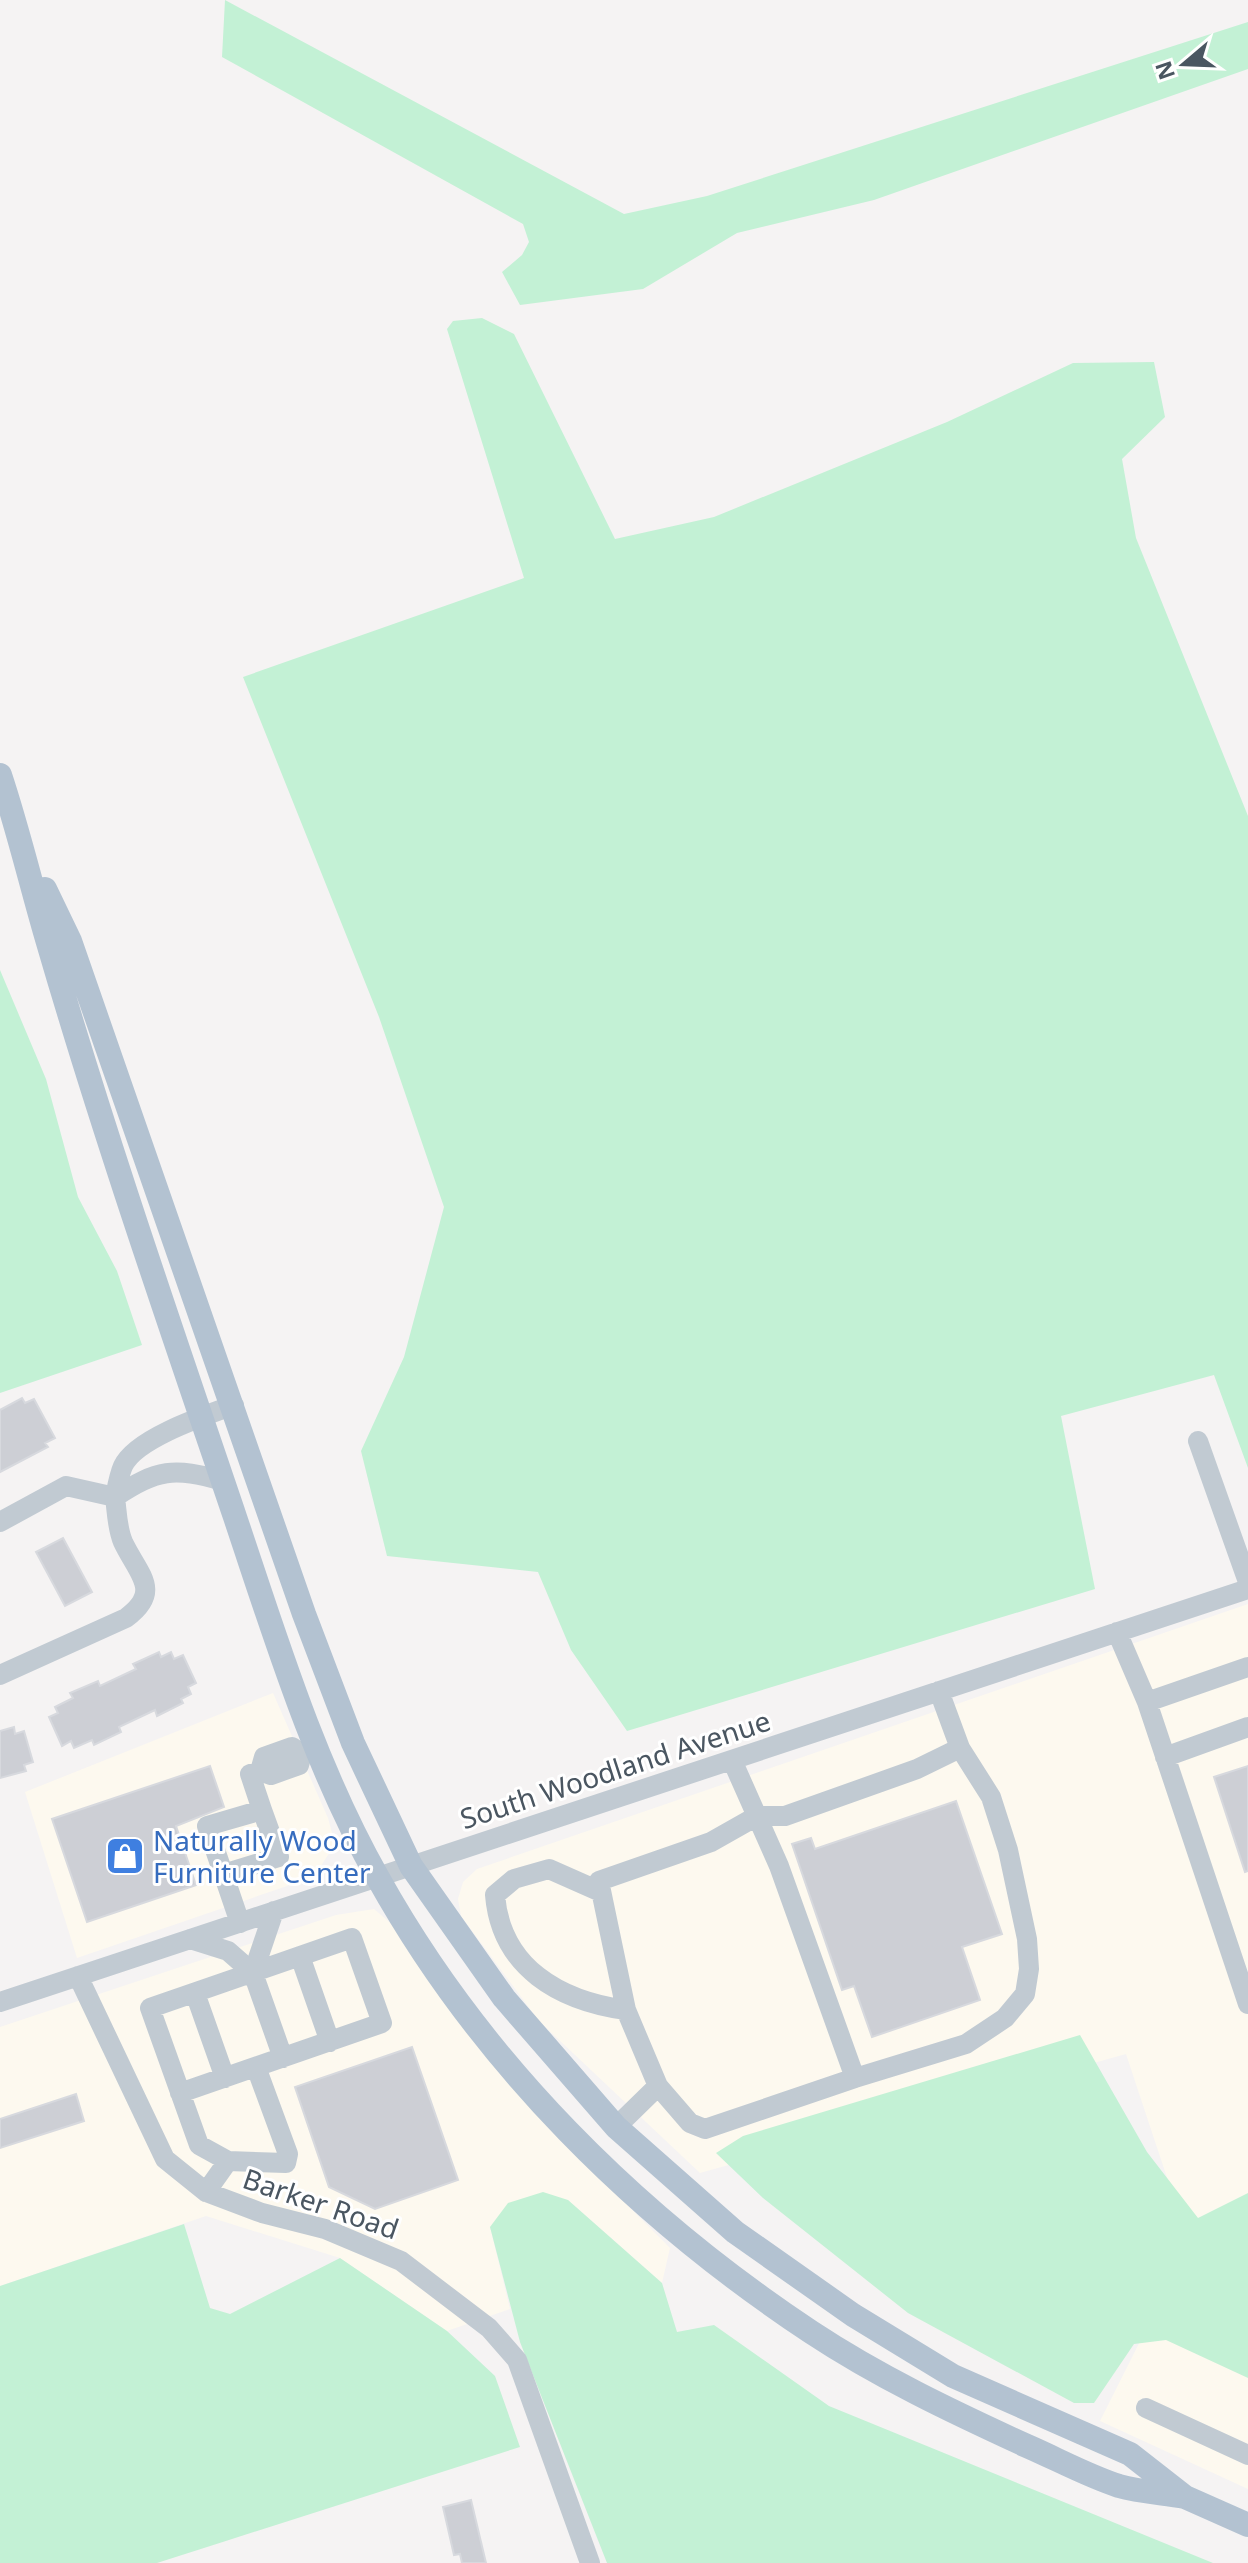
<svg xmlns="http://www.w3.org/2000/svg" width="1248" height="2563" font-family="'Noto Sans',sans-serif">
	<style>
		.commercial { fill: #fdf9ef }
		.green { fill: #c3f1d5 }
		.building { fill: #cdcfd5; stroke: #d7d9de; stroke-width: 2 }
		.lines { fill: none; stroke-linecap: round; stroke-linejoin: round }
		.minor { stroke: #c1cad2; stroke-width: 20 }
		.major { stroke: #b3c2d1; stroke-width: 24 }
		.labels { text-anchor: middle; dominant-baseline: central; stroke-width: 6; stroke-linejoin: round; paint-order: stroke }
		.street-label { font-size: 28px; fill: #4a5661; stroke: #fff }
		.shop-label { font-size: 28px; fill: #366cbe; stroke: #fff; text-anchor: start }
	</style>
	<rect width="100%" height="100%" fill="#f5f3f3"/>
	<path class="commercial" d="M1248,1604V2489L1100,2421L1189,2244L1126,2054L700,2173L539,2021L461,1916L458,1899L463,1882L477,1869Z
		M273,1693L328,1818L335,1844L319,1869L287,1886L77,1958L25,1792Z
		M374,1909L394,1926L448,2006L521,2098L670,2248L662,2283L568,2200L490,2227L510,2309L447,2331L340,2258L206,2216L0,2286V2027L336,1915Z"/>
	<path class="green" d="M225,0L624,214L707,196L1248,22V69L874,200L737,233L643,289L520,305L502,272L522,255L529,242L523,224L222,57Z
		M482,318L514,334L615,539L714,517L947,422L1073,363L1154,362L1165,417L1122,459L1136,538L1248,816V1468L1214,1375L1061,1416L1095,1589L627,1731L571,1650L538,1572L387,1556L361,1451L404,1357L444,1207L379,1017L243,677L524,578L447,329L453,321Z
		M0,970L46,1079L78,1197L117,1271L142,1345L0,1393Z
		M1080,2035L1147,2152L1198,2218L1248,2193V2378L1166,2340L1134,2344L1094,2403H1074L908,2313L763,2198L716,2153L743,2136Z
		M543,2192L568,2200L662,2283L677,2332L714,2325L829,2406L1213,2563H607L520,2342L490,2227L508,2203Z
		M184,2224L210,2308L230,2314L340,2258L447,2331L495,2376L520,2447L157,2563H0V2286Z"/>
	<path class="building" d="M22,1398L25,1403L34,1399L55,1438L45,1443L48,1447L0,1472V1410Z
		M63,1538L92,1592L65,1606L36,1552Z
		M159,1652L161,1657L171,1652L174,1659L183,1655L196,1683L188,1687L191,1694L181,1699L183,1703L157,1716L155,1710L119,1727L121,1732L94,1745L92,1740L74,1748L71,1741L62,1746L49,1717L58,1713L55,1707L73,1698L70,1693L98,1681L100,1686L136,1669L133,1664Z
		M14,1727L15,1734L24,1731L33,1762L24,1765L26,1771L0,1778V1731Z
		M210,1766L224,1807L176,1826L196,1885L87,1922L52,1819Z
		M1248,1766V1871L1245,1872L1214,1777Z
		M956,1801L1002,1934L962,1947L980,2000L872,2037L854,1986L842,1990L792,1844L811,1838L815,1849Z
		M412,2047L458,2180L375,2209L329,2187L295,2087Z
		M76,2094L84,2121L0,2148V2119Z
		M471,2500L486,2563H462L460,2554L454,2555L443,2507Z"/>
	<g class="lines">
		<path class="minor" d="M1198,1441L1248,1582
			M115,1497C117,1487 119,1475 123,1466C136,1438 206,1415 234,1405
			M115,1497C158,1469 173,1467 223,1481
			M0,1522L66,1486L115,1497C117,1512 117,1528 123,1542C138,1574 163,1591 126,1618L0,1675
			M1117,1632L1147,1702L1248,2004
			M1147,1702L1248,1667
			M1165,1757L1248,1727
			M260,1771L271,1775L299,1765L302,1754L292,1747L264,1757L260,1771L250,1774L262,1810
			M223,1874L279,1857L262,1810L207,1826L240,1923
			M601,1892L549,1869L514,1879L495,1895C501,1968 560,2001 626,2010
			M190,1939L228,1951L253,1973L283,2058
			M300,1956L330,2042
			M253,1973L274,1911
			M78,1976L165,2159L206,2192L262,2213L325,2229L401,2261L489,2328L517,2360L590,2563
			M195,1993L225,2078
			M0,2002L1248,1589
			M855,2078L966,2044L1005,2018L1025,1994L1029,1969L1027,1939L1008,1850L991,1797L960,1748L939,1691
			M658,2086L626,2010L599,1881L711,1842L757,1816H785L917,1769L960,1748
			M180,2093L382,2023L352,1938L150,2008L199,2145L228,2161
			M616,2127L658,2086L690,2123L705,2129L855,2078L779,1866L732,1760
			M206,2192L228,2161L286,2163L288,2154L256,2067
			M1146,2408L1248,2455"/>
		<path class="major" d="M0,775C19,832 32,889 49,946C105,1138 171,1328 235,1517C276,1639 314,1765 378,1878C481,2063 636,2216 811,2332C879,2377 953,2412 1027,2446C1057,2459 1088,2476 1119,2486C1140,2492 1163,2493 1185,2497
			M45,889L70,941L304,1614L353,1743L411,1866L504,1998L616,2127L735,2232L853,2315L953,2376L1130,2454L1185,2497L1248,2525"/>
	</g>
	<defs>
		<symbol id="shop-square" viewBox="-11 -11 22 22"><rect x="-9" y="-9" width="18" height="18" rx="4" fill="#3f7fe0" stroke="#fff"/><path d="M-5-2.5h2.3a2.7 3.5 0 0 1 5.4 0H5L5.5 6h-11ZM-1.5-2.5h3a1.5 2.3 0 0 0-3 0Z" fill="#fff"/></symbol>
	</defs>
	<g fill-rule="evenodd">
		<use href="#shop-square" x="103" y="1834" width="44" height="44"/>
	</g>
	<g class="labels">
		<g class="street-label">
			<text transform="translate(615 1769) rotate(-18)">South Woodland Avenue</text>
			<text transform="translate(321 2203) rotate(19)">Barker Road</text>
		</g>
		<g class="shop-label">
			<text x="153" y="1840">Naturally Wood<tspan x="153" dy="32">Furniture Center</tspan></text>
		</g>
	</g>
	<g transform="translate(1184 64) rotate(251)" stroke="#ffffff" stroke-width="6" paint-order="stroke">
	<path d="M0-6L14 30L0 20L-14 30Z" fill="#4a5661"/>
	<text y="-12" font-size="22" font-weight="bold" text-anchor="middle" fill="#4a5661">N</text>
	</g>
</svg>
